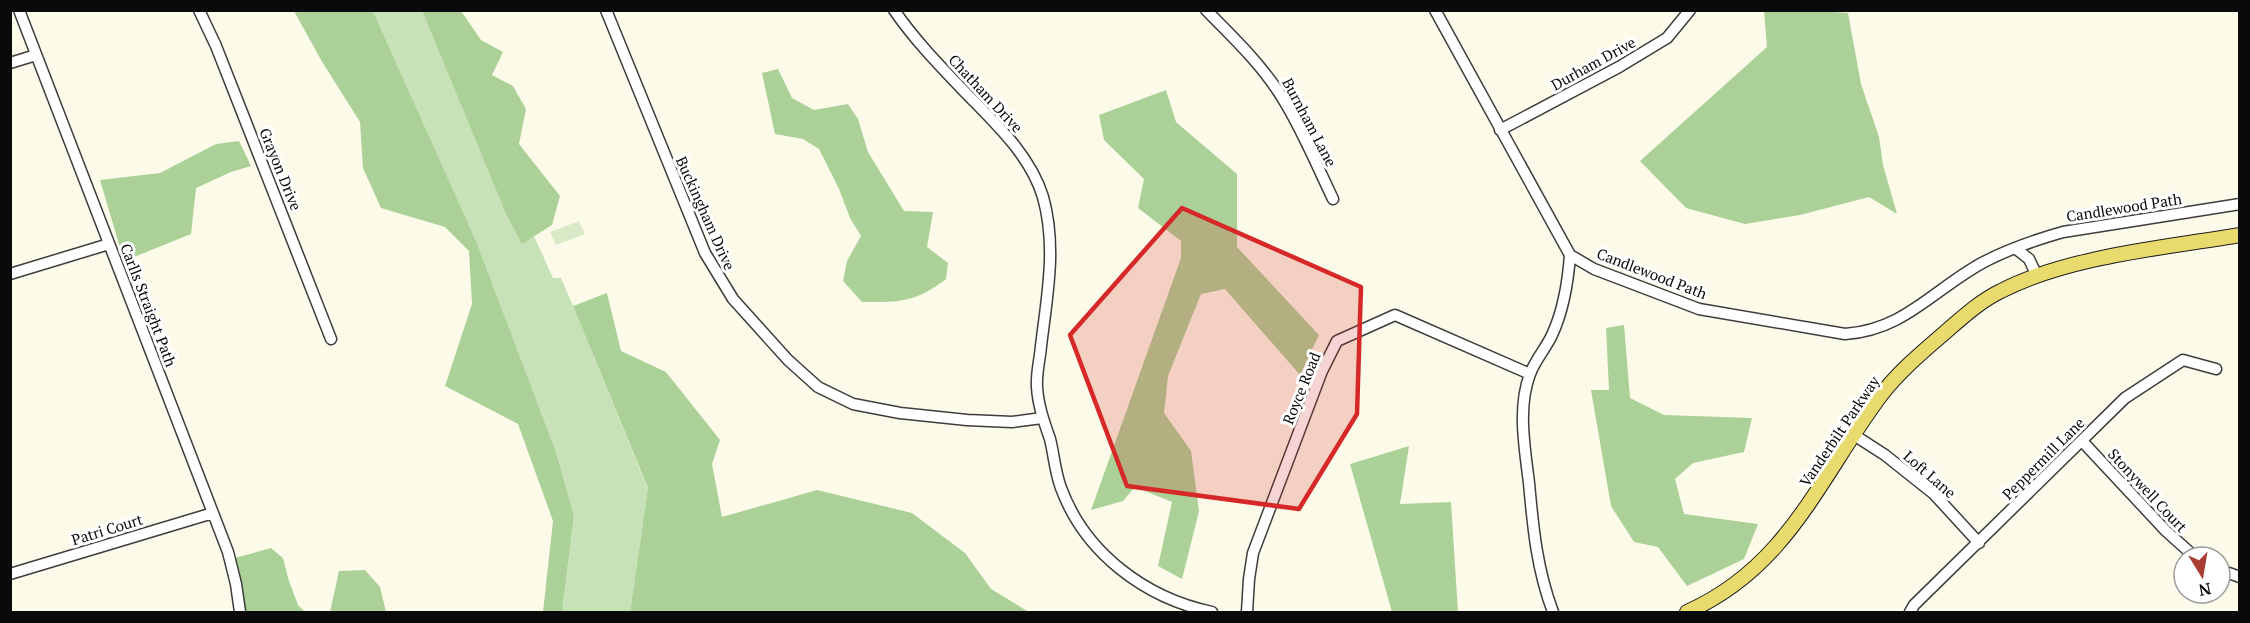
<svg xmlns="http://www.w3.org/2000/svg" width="2250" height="623" font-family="'PT Serif',serif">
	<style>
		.green { fill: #c8e2b7 }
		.forest { fill: #abd198 }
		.pitch { fill: #daeac8 }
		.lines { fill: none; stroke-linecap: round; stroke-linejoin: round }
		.minor-casing { stroke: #3d3d3d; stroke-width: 13 }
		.major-casing { stroke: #1b1b1b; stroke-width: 16 }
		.minor { stroke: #fff; stroke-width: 10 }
		.major { stroke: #e9da6d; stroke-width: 14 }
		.marked { fill: #d62828; fill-opacity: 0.2; stroke: #d62828; stroke-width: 4.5; stroke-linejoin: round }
		.labels { text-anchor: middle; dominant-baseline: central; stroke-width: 6; stroke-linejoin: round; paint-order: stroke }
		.street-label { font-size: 15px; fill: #0a0a0a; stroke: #fff }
	</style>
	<rect width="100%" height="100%" fill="#fcfbe9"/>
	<path class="green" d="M373,11H422L506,214L522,243L534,236L553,278H561L573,306L648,489L630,612H562L574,516L556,452L477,243Z"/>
	<path class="forest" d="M1808,10L1848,13L1861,84L1879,137L1883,165L1897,214L1869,197L1800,215L1745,224L1686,208L1640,161L1767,47L1764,11Z
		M294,11H373L477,243L556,452L574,516L562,612H543L553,521L518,424L445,386L472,304L469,251L445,227L381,208L363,168L360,122L321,60Z
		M422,11H461L481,40L503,52L492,75L513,86L526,109L519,144L560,196L552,225L522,244L506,214Z
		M778,69L792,98L814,110L848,104L858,119L868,152L904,211L933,212L927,247L948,263L946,279C915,303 899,302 862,302L843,281L847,261L861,236L850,218L839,189L819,149L803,139L775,134L762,73Z
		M1166,90L1176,122L1237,174V247L1319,335L1300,375L1225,289L1201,294L1168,376L1164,413L1191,451L1199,511L1182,579L1158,566L1172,502L1135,487L1123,501L1091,510L1181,258V241L1138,208L1144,179L1104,140L1099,115Z
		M239,141L251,166L231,172L196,188L191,234L124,261L100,180L160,173L216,144Z
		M607,293L621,351L666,372L720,440L712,464L722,517L817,490L912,513L965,553L991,589L1029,612H630L648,488L573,306Z
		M1624,325L1630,398L1664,415L1752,418L1744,452L1693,463L1675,479L1684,514L1758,524L1744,559L1687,586L1658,547L1634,542L1611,506L1591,390H1609L1606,328Z
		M1409,446L1400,504L1451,502L1458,612H1392L1350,464Z
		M271,548L283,558L289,581L298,605L305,612H246L235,558Z
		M365,570L380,587L386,612H330L339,571Z"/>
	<path class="pitch" d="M579,221L585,234L556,245L550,232Z"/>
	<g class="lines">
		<defs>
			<path id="minor" d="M19,10L228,552L236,584L240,612
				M199,10L216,46L331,339
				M606,10L705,253L733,299L788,360L818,387L853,404L900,413L967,420L1012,422L1042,418
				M894,10C914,39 938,64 962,89C993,121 1030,154 1043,197C1057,247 1047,296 1041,346C1040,359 1036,373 1037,387C1038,405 1044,422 1050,439C1054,455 1055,472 1061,488C1085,553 1145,598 1212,612
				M1206,10C1235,39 1266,69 1286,104C1304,134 1318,168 1333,199
				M1435,10L1570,255L1594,269L1699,309L1845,334C1904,330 1933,290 1982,263C2008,249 2035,240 2063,232L2240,204
				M10,63L36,55
				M1500,130L1619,67L1667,38L1690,10
				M2015,248L2029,259L2037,276
				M10,274L109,244
				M1854,435L1885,455L1934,494L1979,543
				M2082,441L2166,531L2195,557
				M2220,570L2240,577
				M10,574L213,513
				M1247,612L1249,579L1253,553L1322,371L1337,341L1395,315L1530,374
				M1553,612C1537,570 1533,528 1529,483C1525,449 1517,408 1530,374C1535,360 1546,348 1552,335C1564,309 1568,283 1570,255
				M1910,612L1914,605L2125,398L2183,360L2216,369"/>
			<path id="major" d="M1687,612C1788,567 1819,478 1881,395C1900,370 1926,349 1949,329C1965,315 1982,300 2001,291C2069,256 2164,248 2240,235"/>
		</defs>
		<use href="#minor" class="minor-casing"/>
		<use href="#major" class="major-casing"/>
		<use href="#minor" class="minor"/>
		<use href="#major" class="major"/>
	</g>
	<path class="marked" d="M1182,208L1361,287L1357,414L1299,509L1127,486L1070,335Z"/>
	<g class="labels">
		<g class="street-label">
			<text transform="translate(1593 63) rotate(-29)">Durham Drive</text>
			<text transform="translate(986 93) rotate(47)">Chatham Drive</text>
			<text transform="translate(1310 122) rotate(62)">Burnham Lane</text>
			<text transform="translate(281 169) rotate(68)">Grayon Drive</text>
			<text transform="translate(2124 207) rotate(-9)">Candlewood Path</text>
			<text transform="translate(706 213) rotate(66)">Buckingham Drive</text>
			<text transform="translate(1652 273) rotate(21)">Candlewood Path</text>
			<text transform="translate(149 305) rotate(69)">Carlls Straight Path</text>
			<text transform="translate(1301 388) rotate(-68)">Royce Road</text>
			<text transform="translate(1839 431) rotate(-56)">Vanderbilt Parkway</text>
			<text transform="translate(2043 458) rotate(-45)">Peppermill Lane</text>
			<text transform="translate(1930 474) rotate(41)">Loft Lane</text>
			<text transform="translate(2148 490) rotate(47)">Stonywell Court</text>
			<text transform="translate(107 529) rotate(-17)">Patri Court</text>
		</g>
	</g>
	<rect width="2250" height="623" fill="none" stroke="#0a0a0a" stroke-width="24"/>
	<g transform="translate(2202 575) rotate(169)"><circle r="28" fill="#ffffff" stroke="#9d9d9d" stroke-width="1.5"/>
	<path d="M0-4.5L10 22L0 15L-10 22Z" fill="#a93c33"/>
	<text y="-9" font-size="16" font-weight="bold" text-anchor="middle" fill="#0a0a0a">N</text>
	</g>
</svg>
